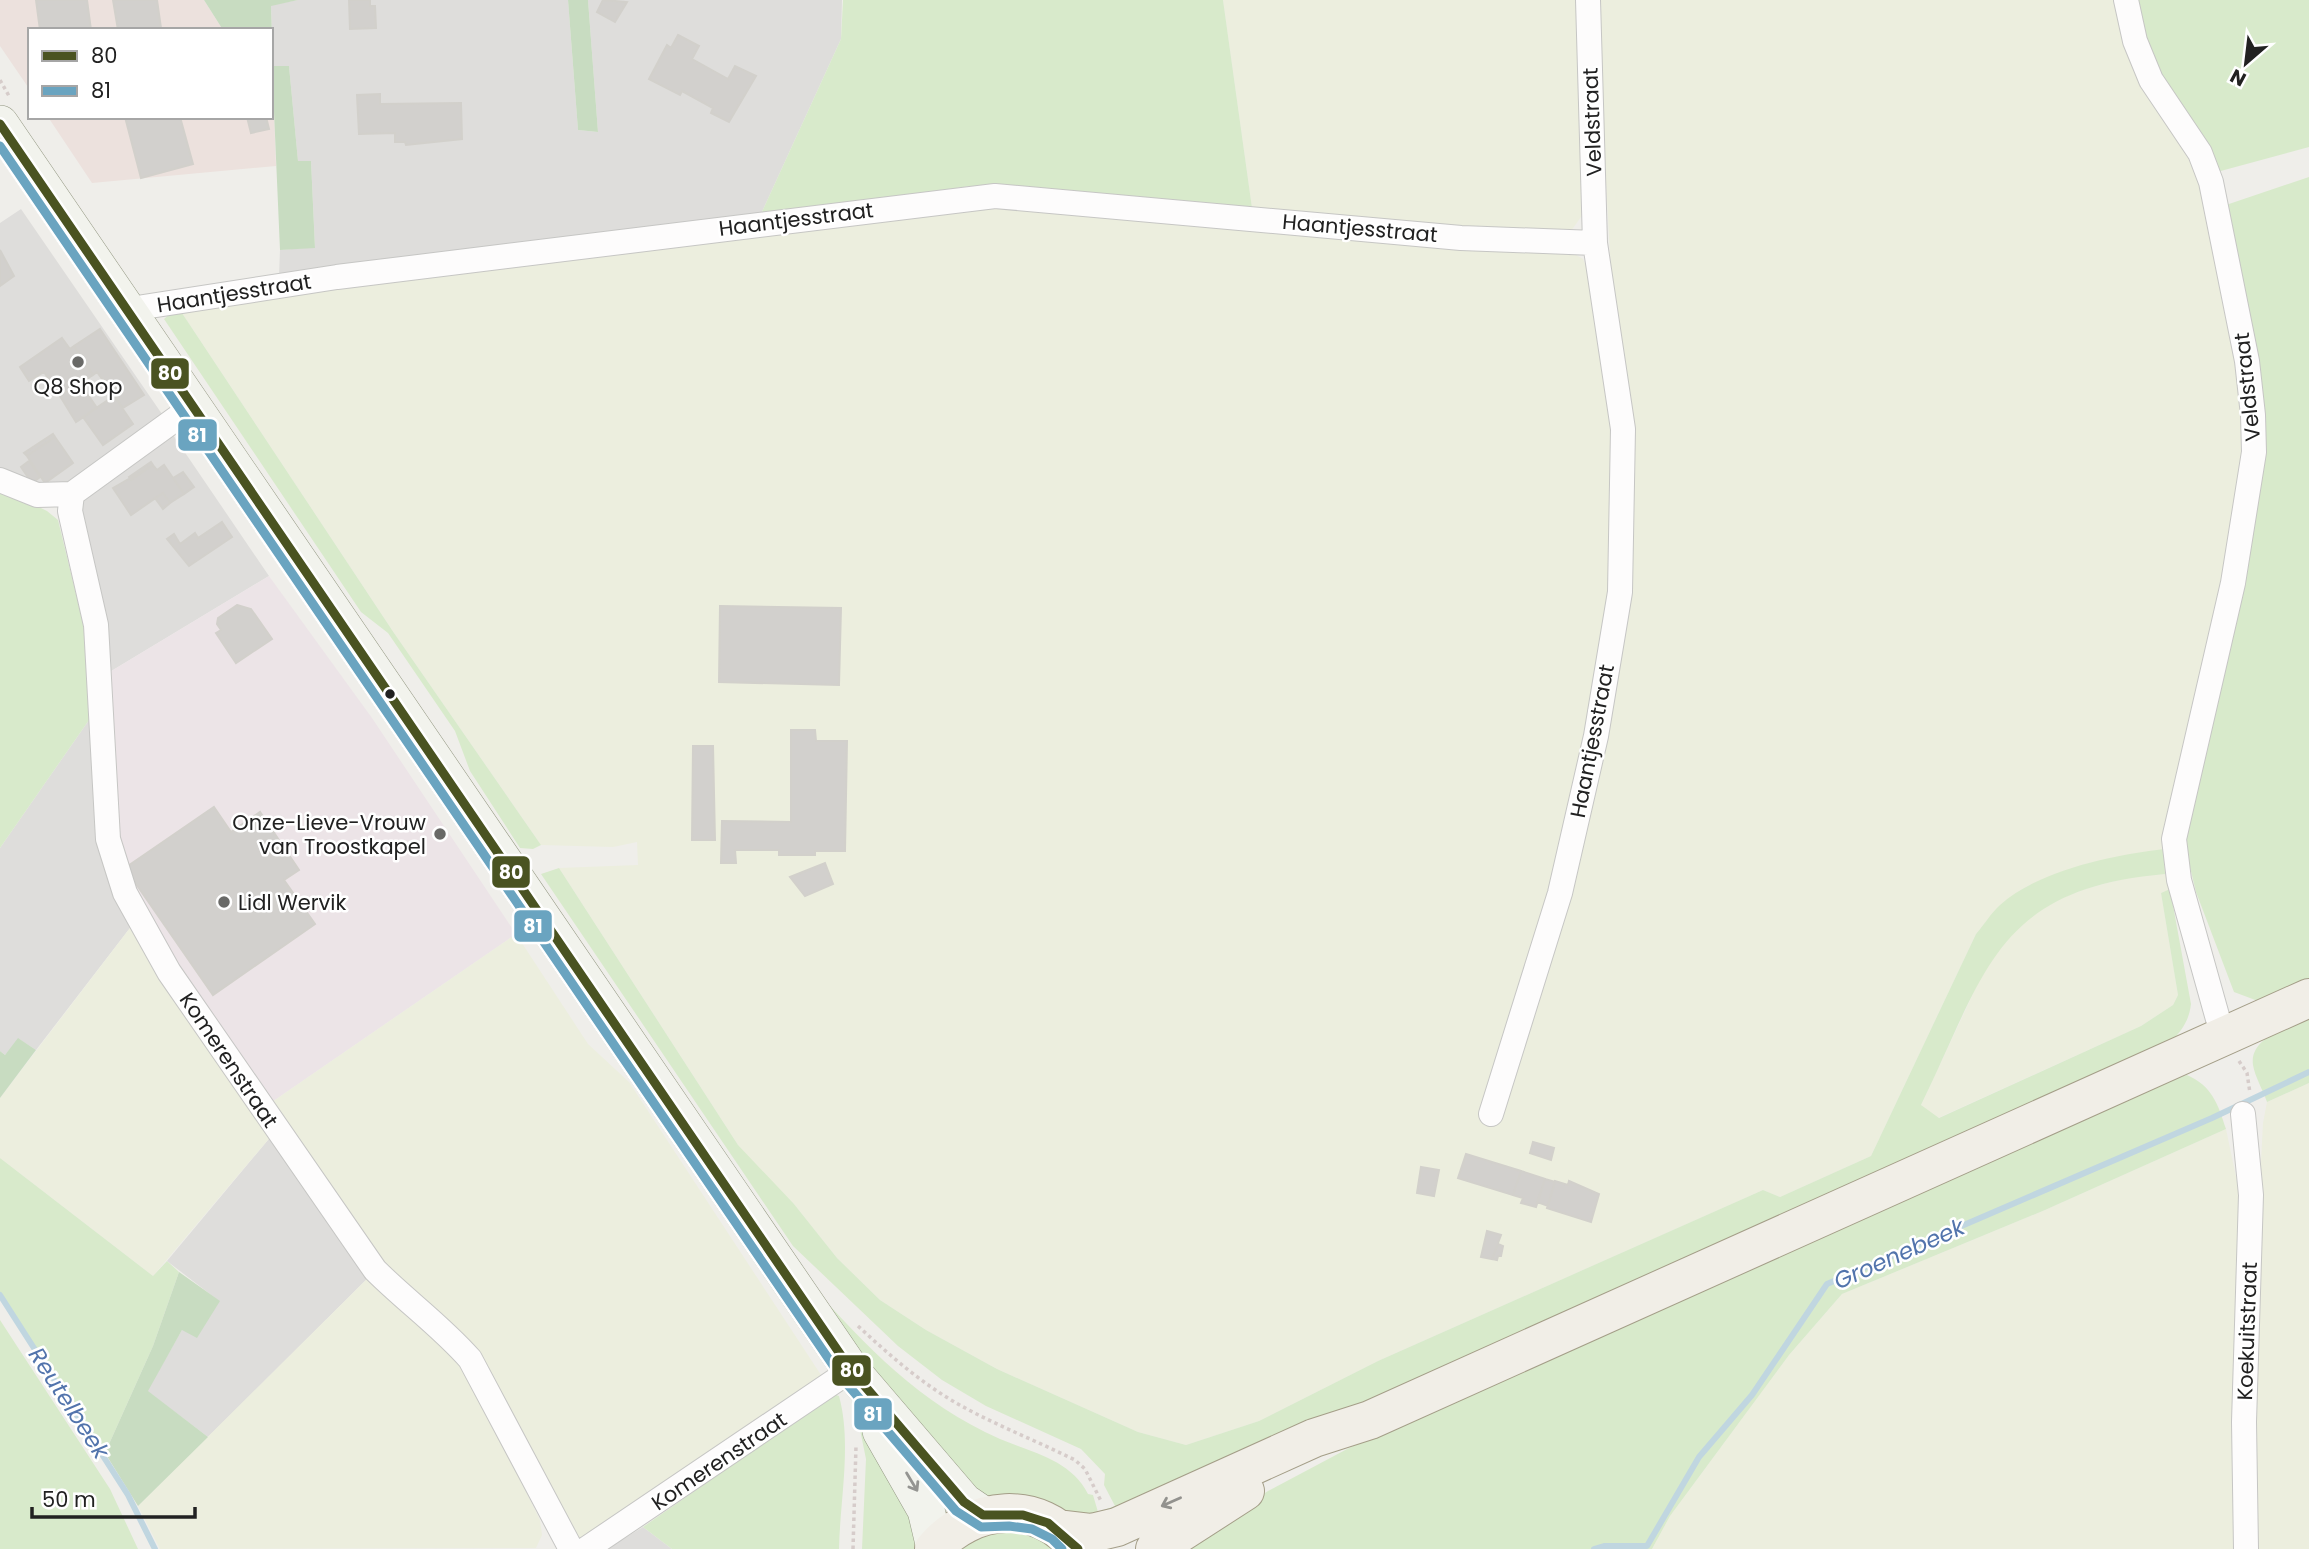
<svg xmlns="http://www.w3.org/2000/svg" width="2309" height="1549" font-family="Poppins,sans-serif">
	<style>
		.residential { fill: #dedddb }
		.commercial { fill: #ece1dd }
		.industrial { fill: #ece4e7 }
		.farmland { fill: #eceede }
		.grass { fill: #d8eacb }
		.forest { fill: #c8dcc1 }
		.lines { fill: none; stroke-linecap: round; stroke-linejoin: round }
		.stream { stroke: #c0d6e0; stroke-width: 6 }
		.building { fill: #d2d0cd; stroke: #d2d0cb; stroke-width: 2 }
		.street-casing { stroke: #c6c6c4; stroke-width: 26 }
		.secondary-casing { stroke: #949883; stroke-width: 38 }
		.primary-casing { stroke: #a49e88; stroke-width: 40 }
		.path { stroke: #d6ccca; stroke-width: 3.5; stroke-dasharray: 3.5 3.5; stroke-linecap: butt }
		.street { stroke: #fdfcfc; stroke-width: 24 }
		.secondary { stroke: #f2f3ed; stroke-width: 37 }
		.primary { stroke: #f1eee7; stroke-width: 38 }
		.bus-1-casing { stroke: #fff; stroke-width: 14 }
		.bus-2-casing { stroke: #fff; stroke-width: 14 }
		.bus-1 { stroke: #4a5321; stroke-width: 9 }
		.bus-2 { stroke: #6aa4c0; stroke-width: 9 }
		.oneway { stroke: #949491 }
		.oneway2 { stroke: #93928e }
		.poi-dot { fill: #696967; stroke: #fff; stroke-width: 2.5 }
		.bus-dot { fill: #212121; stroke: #fff; stroke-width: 2.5 }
		.labels { text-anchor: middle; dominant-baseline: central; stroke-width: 5; stroke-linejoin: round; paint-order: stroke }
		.street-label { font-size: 21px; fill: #212121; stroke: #fff }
		.poi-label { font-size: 21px; fill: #212121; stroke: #fff }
		.water-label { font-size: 23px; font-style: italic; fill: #5274ac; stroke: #fff }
		.line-badge { stroke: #fff; stroke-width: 2.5 }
		.badge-label { font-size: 19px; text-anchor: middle; font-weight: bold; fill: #fff }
	</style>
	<rect width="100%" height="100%" fill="#efeeea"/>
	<path class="residential" d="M298,0H568L578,130L598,132L588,0H842L841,39L761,214L279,277L280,250L315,247L311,161H298L289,66L273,67L271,5Z
		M21,209L164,417L64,487L38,490L0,475V223Z
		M171,432L269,576L108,673L77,512L82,499Z
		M89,720L96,773L133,924L36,1050L19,1039L5,1055L0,1051V848Z
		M273,1134L370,1276L208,1437L147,1391L182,1330L219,1301L167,1261Z
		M643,1527L672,1549H607Z"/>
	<path class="commercial" d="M0,0H204L223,30H30V90L0,46Z
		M271,107L274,111L276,166L92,183L48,117H271Z"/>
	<path class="industrial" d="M269,576L372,718L516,934L272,1102L133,899L118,851L108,673Z"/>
	<path class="farmland" d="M1223,0H1580L1587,200L1581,217L1571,231L1545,234L1252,208Z
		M1596,0H2118L2204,193L2234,337L2244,424L2238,499L2164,849L2090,863L2027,886L2000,905L1976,934L1871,1156L1780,1197L1763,1190L1378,1361L1259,1421L1186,1445L1138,1432L997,1369L926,1330L880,1300L837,1258L794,1204L764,1176L738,1145L559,868L638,865L637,842L613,847L541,845L394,633L178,307L993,205L1571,252L1583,259L1590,275L1613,412L1616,516L1598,694L1501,1110L1628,580Z
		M2165,874L2170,889L2161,893L2178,995L2173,1005L2141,1026L1938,1118L1929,1113L1921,1105L1986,966L2025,919L2055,901L2085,889L2134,876Z
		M133,924L273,1134L153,1276L0,1158V1098Z
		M516,934L588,1044L629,1082L821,1375V1381L583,1540L572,1533L487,1371L377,1258L272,1102Z
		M2309,1083V1549H2255L2253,1316L2263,1123L2267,1102Z
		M2226,1129L2240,1196V1549H1652L1670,1516L1789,1355L1842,1294L2045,1210Z
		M370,1276L463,1364L540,1520L542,1535L536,1548L160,1549L138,1506Z"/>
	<path class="grass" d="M843,0H1223L1252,208L971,186L761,214L841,39Z
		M2133,0H2309V147L2217,172L2159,73Z
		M2309,177V978L2258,1001L2234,992L2196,892L2183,838L2259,480L2226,205Z
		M178,307L394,633L541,845L533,849L520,848L470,771L455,731L388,633L361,612L164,319Z
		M0,488L47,511L58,520L84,627L89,720L0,848Z
		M2164,849L2165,874C1995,889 1986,972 1921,1105L1939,1118L2141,1026L2173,1005L2178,995L2161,893L2170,889L2191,1004C2189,1021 2182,1030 2170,1043L1101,1526L985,1499L939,1459L809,1283C867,1347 919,1403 1000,1439C1033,1453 1071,1460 1088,1494L1093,1495L1098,1512L1115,1506L1104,1485L1105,1474L1081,1449L986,1406L942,1380L898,1346L793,1246L541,874L559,868L738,1145L794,1204L837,1258L880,1300L926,1330L997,1369L1138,1432L1186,1445L1259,1421L1378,1361L1763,1190L1780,1197L1871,1156L1976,934C1984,925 1991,913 2000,905C2039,870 2114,855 2164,849Z
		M2309,1019V1083L2267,1102C2263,1090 2255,1077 2253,1065C2249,1037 2290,1027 2309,1019Z
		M2187,1075C2212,1086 2218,1104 2226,1129L2045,1210L1842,1294L1789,1355L1670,1516L1652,1549H1180L1268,1491L1349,1448L2169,1080Z
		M0,1158L153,1276L167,1261L179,1272L153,1346L105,1453L0,1294Z
		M0,1320L110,1489L138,1549H0Z
		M834,1394L839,1396C852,1443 840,1499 839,1549H672L643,1527Z
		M861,1413L919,1509L917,1549H862L866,1459L857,1415Z
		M1020,1528L1059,1549H954L963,1541Z"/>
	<path class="forest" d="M204,0H298L271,6L273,66H289L298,161H311L315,248L280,250L274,112L271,107V30H223Z
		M568,0H588L598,132L578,130Z
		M18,1038L36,1050L0,1098V1051L5,1055Z
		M179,1272L220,1301L197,1338L182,1330L148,1391L208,1437L138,1506L105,1453L153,1346Z"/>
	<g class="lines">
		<path class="stream" d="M0,1295L128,1495L155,1549
			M1594,1549L1604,1546H1647L1699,1457L1752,1395L1827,1284L2212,1118L2309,1072"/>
	</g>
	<path class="building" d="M36,0H87L91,30H40Z
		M113,0H157L161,28L118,30Z
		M349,0H370V6H375L376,28L350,29Z
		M603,0L627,2L615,22L597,12Z
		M678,35L699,46L692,59L728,79L735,66L756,76L729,122L711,113L713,108L682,91L680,95L649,79L667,45L671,48Z
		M380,94V104L461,103L462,139L406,145L405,142H395V133L359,134L357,95Z
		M125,117H180L193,164L141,178Z
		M247,117H266L269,129L251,133Z
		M0,250L14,276L0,286Z
		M100,329L144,395L123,408L97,372L93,375L74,346Z
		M62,338L70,349L74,346L93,375L60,396L44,372L29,381L20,367Z
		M80,383L97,408L76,422L60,396Z
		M114,396L133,424L103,445L83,417Z
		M53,434L55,437L27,456L24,453Z
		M55,437L73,463L45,483L27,456Z
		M29,461L40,477L32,483L21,467Z
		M151,462L153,465L131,480L129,477Z
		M153,465L157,470L164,465L184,494L170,503L163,493L131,515L113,488Z
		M183,472L194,487L184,494L173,478Z
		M163,493L170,503L163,509L155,498Z
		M222,522L232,537L189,566L167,539L174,534L180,544L195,533L198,538Z
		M237,605L251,609L272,639L236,663L216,633L221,630L217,624L218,618Z
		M720,606L841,608L839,685L719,682Z
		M791,730H815L816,741H847L845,851H815V855H779V850H735L736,863H721L722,821L791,822Z
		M693,746H713L715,840H692Z
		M214,807L231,832L260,812L299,870L284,880L315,924L213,995L125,868Z
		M825,863L833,884L805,896L790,877Z
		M1533,1142L1554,1148L1551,1160L1530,1153Z
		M1466,1154L1521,1171L1513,1195L1458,1178Z
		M1421,1167L1439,1170L1434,1196L1417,1193Z
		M1521,1171L1545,1179L1536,1207L1521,1203L1523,1198L1513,1195Z
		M1545,1179L1555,1182L1548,1206L1537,1202Z
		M1569,1181L1599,1194L1591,1222L1547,1208L1555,1181L1568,1185Z
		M1487,1231L1501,1235L1492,1259L1481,1257Z
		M1498,1244L1503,1246L1501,1256H1498L1497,1260L1492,1259Z"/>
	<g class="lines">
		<defs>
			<path id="street" d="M2126,0L2135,41L2151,80L2200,153L2211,182L2247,361L2253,415L2254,452L2233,583L2174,839L2179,880L2223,1037
				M124,310L337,277L995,196L1461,238L1595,243
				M0,480L37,495L72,494L192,407
				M72,494L70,511L96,625L108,839L125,893L169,972L375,1270C406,1301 441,1326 470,1359L571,1549
				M1491,1114L1560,893L1596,736L1620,592L1623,429L1595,243L1588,0
				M2243,1114L2251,1195L2244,1422L2246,1549
				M586,1549L851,1370"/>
			<path id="secondary" d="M0,124L851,1370L964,1502L983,1515
				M881,1431L926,1510L935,1548"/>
			<path id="primary" d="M1058,1529L1092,1533L1117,1527L1314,1438L1370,1420L2309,998
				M934,1549C971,1505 1040,1498 1076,1547
				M1155,1549L1245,1491"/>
		</defs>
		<use href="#street" class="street-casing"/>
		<use href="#secondary" class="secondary-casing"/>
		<use href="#primary" class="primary-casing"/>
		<path class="path" d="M0,80L9,96
			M2239,1061L2247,1073L2250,1093
			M858,1326C885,1351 912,1375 943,1395C984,1421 1031,1438 1075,1460L1085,1469L1101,1501
			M853,1549L856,1446"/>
		<use href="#street" class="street"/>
		<use href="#secondary" class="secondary"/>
		<use href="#primary" class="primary"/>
		<defs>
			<path id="bus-1" d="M0,124L851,1370L964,1502L983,1515H1023L1048,1523L1078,1549"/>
			<path id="bus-2" d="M0,146L841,1377L956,1511L981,1527L1009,1526L1032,1529L1052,1539L1062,1549"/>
		</defs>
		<use href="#bus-1" class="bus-1-casing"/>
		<use href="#bus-2" class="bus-2-casing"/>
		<use href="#bus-1" class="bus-1"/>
		<use href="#bus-2" class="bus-2"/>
	</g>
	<defs><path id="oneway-shaft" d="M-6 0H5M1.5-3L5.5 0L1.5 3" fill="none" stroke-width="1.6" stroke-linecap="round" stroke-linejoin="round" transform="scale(1.75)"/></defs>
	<use class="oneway" href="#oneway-shaft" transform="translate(912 1482) rotate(59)"/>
	<use class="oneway2" href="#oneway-shaft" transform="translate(1171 1502) rotate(156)"/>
	<g class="poi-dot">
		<circle cx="78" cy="362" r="7"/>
		<circle cx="440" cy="834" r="7"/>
		<circle cx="224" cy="902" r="7"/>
	</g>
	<circle class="bus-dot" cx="390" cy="694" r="6"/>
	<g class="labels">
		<g class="street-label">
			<text transform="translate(1592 122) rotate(-92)">Veldstraat</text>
			<text transform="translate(796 219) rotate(-7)">Haantjesstraat</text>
			<text transform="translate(1360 228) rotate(5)">Haantjesstraat</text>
			<text transform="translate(234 293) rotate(-9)">Haantjesstraat</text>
			<text transform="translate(2247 387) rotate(-96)">Veldstraat</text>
			<text transform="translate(1592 741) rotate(-79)">Haantjesstraat</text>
			<text transform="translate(229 1060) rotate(56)">Komerenstraat</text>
			<text transform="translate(2247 1331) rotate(-88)">Koekuitstraat</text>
			<text transform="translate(719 1461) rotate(-34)">Komerenstraat</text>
		</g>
		<g class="poi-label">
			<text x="78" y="386">Q8 Shop</text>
			<text x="426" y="822" text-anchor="end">Onze-Lieve-Vrouw<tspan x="426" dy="24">van Troostkapel</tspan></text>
			<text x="238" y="902" text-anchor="start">Lidl Wervik</text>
		</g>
		<g class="water-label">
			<text transform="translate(1899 1254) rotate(-24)">Groenebeek</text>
			<text transform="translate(69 1403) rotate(57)">Reutelbeek</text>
		</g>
	</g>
	<g class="line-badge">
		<rect x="150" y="357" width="40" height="33" rx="7" fill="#4a5321"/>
		<rect x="177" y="418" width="41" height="34" rx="7" fill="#6aa4c0"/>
		<rect x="491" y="855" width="40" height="34" rx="7" fill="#4a5321"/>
		<rect x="513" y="909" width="40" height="34" rx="7" fill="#6aa4c0"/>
		<rect x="831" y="1354" width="41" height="33" rx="7" fill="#4a5321"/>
		<rect x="853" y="1397" width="40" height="34" rx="7" fill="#6aa4c0"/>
	</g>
	<g class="badge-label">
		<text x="170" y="380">80</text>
		<text x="197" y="442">81</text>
		<text x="511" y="879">80</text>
		<text x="533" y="933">81</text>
		<text x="852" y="1377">80</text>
		<text x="873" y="1421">81</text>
	</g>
	<rect x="28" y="28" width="245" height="91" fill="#ffffff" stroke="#a6a6a6" stroke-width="2"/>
	<rect x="42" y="51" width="35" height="10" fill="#4a5321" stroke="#a6a6a6" stroke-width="2"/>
	<text x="91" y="63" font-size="21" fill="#212121">80</text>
	<rect x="42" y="86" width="35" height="10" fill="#6aa4c0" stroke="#a6a6a6" stroke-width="2"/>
	<text x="91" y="98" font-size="21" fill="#212121">81</text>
	<g transform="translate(2246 63) rotate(208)" stroke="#ffffff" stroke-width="5" paint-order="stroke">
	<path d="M0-5L12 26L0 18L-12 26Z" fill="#212121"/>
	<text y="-10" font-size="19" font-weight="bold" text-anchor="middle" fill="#212121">N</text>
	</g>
	<path d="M32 1507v10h163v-10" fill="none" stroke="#212121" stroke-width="3.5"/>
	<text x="42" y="1507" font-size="21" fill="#212121" stroke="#ffffff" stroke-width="5" paint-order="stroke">50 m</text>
</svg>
